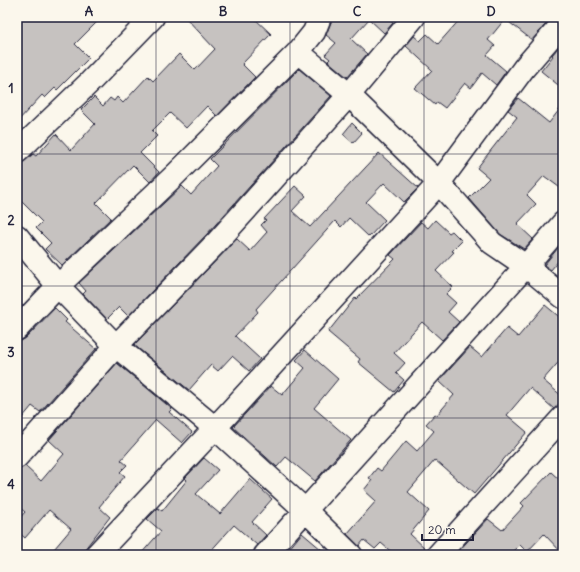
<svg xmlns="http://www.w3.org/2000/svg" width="580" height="572" font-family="Delius,sans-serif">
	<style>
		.building { fill: #c6c2c0; stroke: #22223b }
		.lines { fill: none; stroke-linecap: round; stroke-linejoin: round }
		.minor-casing { stroke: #22223b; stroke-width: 25 }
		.minor { stroke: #fbf7ec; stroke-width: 22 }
		.grid { fill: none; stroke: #22223b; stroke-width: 1; stroke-opacity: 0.55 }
		.neatline { fill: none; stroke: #22223b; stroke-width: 1.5 }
		.grid-label { font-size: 13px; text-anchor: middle; font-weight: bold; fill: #22223b }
	</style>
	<rect width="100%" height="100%" fill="#fbf7ec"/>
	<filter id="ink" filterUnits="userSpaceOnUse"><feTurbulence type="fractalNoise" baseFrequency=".025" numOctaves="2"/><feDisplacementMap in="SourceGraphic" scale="8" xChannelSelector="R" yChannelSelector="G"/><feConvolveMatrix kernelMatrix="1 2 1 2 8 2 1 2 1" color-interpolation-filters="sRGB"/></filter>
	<g filter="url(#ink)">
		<path class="building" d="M17,17H102L75,44L89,58L57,90L55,88L45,98L42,95L17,122Z
			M185,17H253L271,34L242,64L255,77L217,116L207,106L186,128L170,113L152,131L157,136L140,153L159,172L150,182L133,165L96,203L111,218L62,265L45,249L51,243L36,228L42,222L17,197V164L25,161L33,154L36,156L56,134L71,150L95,124L81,110L94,97L103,106L110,98L114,101L117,97L123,103L148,76L153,81L179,54L195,70L215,49Z
			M333,17H386L393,23L384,33L369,19L351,39L367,54L347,77L328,61L330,59L325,55L336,43L326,35Z
			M462,17H552L532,40L505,19L488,40L495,46L487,55L506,71L496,85L482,73L471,88L465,83L445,108L437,102L435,105L415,88L432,70L406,46L414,36L420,41L427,34L438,44Z
			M563,42V89L541,71L553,56L552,55Z
			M299,69L331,96L207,234L128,316L119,307L107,319L83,294L86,291L79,283L182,186L191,195L217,166L210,159Z
			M518,98L549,123L563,105V190L544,176L527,195L536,204L517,224L533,239L524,249L500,234L469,198L489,178L477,168L517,117L508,110Z
			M352,123L362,133L353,143L343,134Z
			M379,153L418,188L404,202L384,183L366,202L385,220L369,237L349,218L341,227L335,221L256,309L258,312L235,336L260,359L249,371L232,356L218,371L211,365L189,390L134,345L237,239L250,251L267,232L261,225L266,220L264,219L295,186L306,196L292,211L310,227Z
			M435,220L449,233L452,231L462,241L452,251L454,252L436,271L453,287L446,294L456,303L448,312L459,322L442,340L422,322L394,353L405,363L396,373L404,380L394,392L358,362L360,359L328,332L355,298L356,299L395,259L390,255L421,222L428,228Z
			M563,242V255L551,270L544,265Z
			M545,305L563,320V357L543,380L563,397V399L554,409L530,388L507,415L527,432L474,494L435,460L408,492L429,511L410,534L427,550L426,555H395L381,543L375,549L364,540L359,546L347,534L376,501L364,490L372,480L369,478L377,468L381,471L406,441L417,451L434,431L426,424L435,414L437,415L454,395L439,381L470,347L482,357L507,328L518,337Z
			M55,308L67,320L65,322L96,349L40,412L32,406L17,424V341H21L26,338Z
			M305,350L338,379L314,408L351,440L315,481L286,457L277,467L233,427L271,386L282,395L305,368L296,360Z
			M117,363L172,409L169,412L192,432L182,443L156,420L121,460L127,465L120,472L125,476L99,507L110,517L80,555H49L71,529L49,510L25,538L17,531V521L25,512L17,505V469L25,466L41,481L64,454L49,440Z
			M204,458L218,470L196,494L220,514L250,479L272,499L252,522L266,535L257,545L234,525L207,555H140L161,531L147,519L158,508L162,511L187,480L185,478Z
			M551,472L563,483V554L544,534L527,552L520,545L510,555H455L488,519L502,530L524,506L521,503Z
			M302,533L328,555H284Z"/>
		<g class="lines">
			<defs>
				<path id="minor" d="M298,52L349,95L439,183L492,243L526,266L563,297
					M17,152L90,82L153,17
					M17,236L58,286L116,346L215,428L305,510L351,555
					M17,329L58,286L176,174L298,52L314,32L320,17
					M17,457L116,346L216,243L349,95L414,17
					M96,555L215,428L439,183L524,68L563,23
					M265,555L526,266L563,223
					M438,555L563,417"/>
			</defs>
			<use href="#minor" class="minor-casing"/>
			<use href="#minor" class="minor"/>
		</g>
	</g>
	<path class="grid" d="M156,17V555M290,17V555M424,17V555M17,154H563M17,286H563M17,418H563"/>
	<rect width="580" height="572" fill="none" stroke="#fbf7ec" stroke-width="44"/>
	<path d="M422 534v6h51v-6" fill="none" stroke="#22223b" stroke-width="2"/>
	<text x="428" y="534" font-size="12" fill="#22223b" stroke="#fbf7ec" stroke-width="3" paint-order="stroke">20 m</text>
	<rect x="22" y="22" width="536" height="528" class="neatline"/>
	<g class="grid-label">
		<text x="89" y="16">A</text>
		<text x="223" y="16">B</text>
		<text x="357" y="16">C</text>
		<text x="491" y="16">D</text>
		<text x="11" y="93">1</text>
		<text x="11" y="225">2</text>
		<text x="11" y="357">3</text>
		<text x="11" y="489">4</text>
	</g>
</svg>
